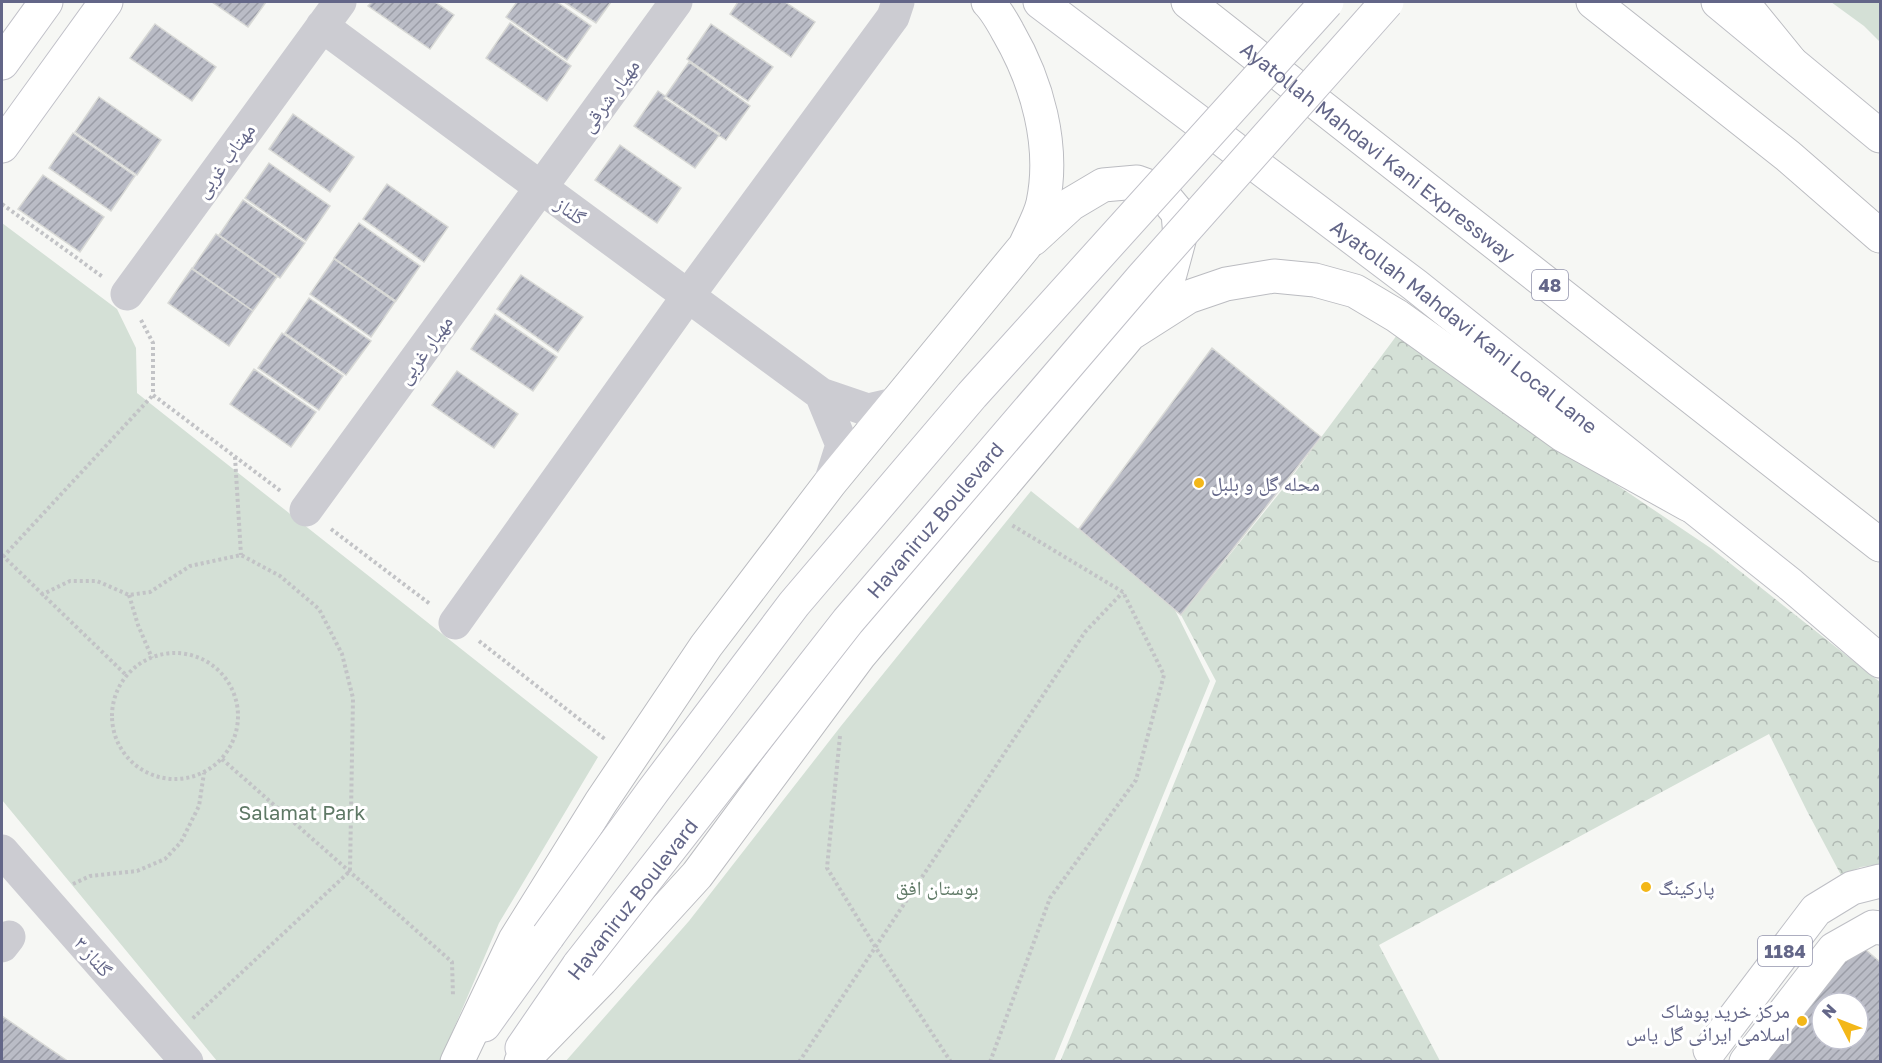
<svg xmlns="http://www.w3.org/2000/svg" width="1882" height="1063" font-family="'Golos Text','Noto Naskh Arabic',sans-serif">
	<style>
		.forest { fill: url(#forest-crowns) }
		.park { fill: #d4e0d6 }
		.building { fill: url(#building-hatch); stroke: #d8d9d6; stroke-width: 1.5; fill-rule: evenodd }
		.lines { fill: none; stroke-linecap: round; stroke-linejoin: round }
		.secondary-casing { stroke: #c0c0c8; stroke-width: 35 }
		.primary-casing { stroke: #bebfc5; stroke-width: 35 }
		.trunk-casing { stroke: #bbbcc1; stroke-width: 35 }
		.path { stroke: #c2c3c6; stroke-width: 4; stroke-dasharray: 3 3; stroke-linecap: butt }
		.minor { stroke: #ccccd2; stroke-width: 33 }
		.tertiary { stroke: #ccccd2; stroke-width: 33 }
		.secondary { stroke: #fff; stroke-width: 33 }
		.primary { stroke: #fff; stroke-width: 33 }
		.trunk { stroke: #fff; stroke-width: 33 }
		.secondary-bridge-casing { stroke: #c0c0c8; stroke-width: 35; stroke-linecap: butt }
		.secondary-bridge { stroke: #fff; stroke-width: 33 }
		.poi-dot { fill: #f3b718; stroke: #fff; stroke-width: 2 }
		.labels { text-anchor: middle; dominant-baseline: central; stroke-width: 6; stroke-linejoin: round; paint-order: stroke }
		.shield { fill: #fff; stroke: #9294ac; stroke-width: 1.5 }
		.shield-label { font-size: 18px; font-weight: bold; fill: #636688 }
		.street-label { font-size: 20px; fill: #636688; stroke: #fff }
		.poi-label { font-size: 20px; fill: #636688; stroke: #fff; text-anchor: start }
		.park-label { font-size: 20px; fill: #5f7966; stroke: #fff }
	</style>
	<defs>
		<pattern id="forest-crowns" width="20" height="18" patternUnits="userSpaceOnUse" patternTransform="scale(1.5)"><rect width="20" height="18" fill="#d4e0d6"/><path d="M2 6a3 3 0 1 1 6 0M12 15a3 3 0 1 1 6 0" fill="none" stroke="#b0b9b3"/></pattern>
		<pattern id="building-hatch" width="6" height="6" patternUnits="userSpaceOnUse" patternTransform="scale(1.5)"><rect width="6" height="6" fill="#babcc6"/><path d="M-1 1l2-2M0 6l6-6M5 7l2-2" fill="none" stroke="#9b9da7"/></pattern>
	</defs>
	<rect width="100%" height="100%" fill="#f6f7f4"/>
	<path class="forest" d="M1400,331L1532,428L1712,549L1880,682V864L1861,867L1841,875L1807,811L1769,734L1379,945L1440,1061L1060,1062L1216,681L1181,615L1282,490Z"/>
	<path class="park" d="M1831,2H1880V42L1864,26Z
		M2,223L117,309L136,348L137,393L598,757L499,923L440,1061H217L2,800Z
		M1031,491L1172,604L1210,681L1054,1061L565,1062L689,921L841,726Z"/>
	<path class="building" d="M212,2H266L248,27Z
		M372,2H435L454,15L430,49L368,6Z
		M517,2H557L591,26L567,60L506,17Z
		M564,2H611L596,23Z
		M738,2H785L815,22L791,57L730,14Z
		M510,23L571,66L547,101L486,58Z
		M155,24L216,67L192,101L130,58Z
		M711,24L773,67L748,101L687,59Z
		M689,62L750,106L726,140L664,98Z
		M658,91L720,134L695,168L634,126Z
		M99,97L161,140L137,175L75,132Z
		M293,114L354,157L330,192L269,149Z
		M73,133L135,176L111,211L49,168Z
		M620,145L681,188L657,223L595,180Z
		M269,163L330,206L306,241L245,198Z
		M43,175L104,217L80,252L18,209Z
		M387,184L448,227L424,262L363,219Z
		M243,200L305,243L280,278L219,235Z
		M359,223L420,266L396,301L334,258Z
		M216,234L277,277L253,311L192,269Z
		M334,259L395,302L371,337L310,294Z
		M192,268L253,311L229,346L168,303Z
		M521,275L583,317L558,352L497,309Z
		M309,298L371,341L346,375L285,333Z
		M495,314L557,357L533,391L471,349Z
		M282,333L343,376L319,410L258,368Z
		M1212,348L1321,437L1181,615L1079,529Z
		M254,369L316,412L291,447L230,404Z
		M457,371L518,414L494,448L432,405Z
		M1866,950L1880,962V1062H1751L1829,958ZM1822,1003H1858V1039H1822Z
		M2,1016L69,1062H2Z"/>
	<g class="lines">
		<defs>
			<path id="secondary" d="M2,63L46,2
				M2,146L106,2
				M484,1025L548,936
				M522,1048L579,965"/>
			<g id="primary">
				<path id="s1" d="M1040,2L1415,285L1791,585L1880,661"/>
				<path d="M1718,2L1880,136"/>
				<path d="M1710,1050L1816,910L1852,888L1880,881"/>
				<path d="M1746,1062L1834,949L1873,927L1880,928"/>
			</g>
			<g id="trunk">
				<path id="s2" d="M1188,2L1880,545"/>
				<path d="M1593,2L1788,156L1880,236"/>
				<path d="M1742,2L1790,61"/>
				<path d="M1033,239L1071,204L1103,185L1137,182L1159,190L1178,213L1180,237L1170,274L1136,325"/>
				<path d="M457,1062L515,940L601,802L706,646L830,483L1025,246C1031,232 1040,217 1043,203C1055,145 1037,82 1008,32C1002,21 996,10 988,2"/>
				<path d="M521,1062L601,980L697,875L859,656L1130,334L1188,297L1226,284L1274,276L1315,280L1355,291L1397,316L1563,435L1689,505"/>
			</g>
		</defs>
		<use href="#secondary" class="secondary-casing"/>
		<use href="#primary" class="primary-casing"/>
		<use href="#trunk" class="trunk-casing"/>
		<path class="path" d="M2,204L103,277
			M141,320L153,343V395L282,492
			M235,457L241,555
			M331,529L430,604
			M2,555L126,675
			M3,557L153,395
			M41,595L70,581H97L129,595L150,592L190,566L241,555L280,576L319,609L342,654L353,698L350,871L191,1020
			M129,595L138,625L152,658
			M479,641L606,740
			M112 716a63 63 0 1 1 126 0a63 63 0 1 1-126 0Z
			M840,736L827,868L876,948L951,1062
			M222,759L452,962L453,995
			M73,884L90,876L137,871L165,859L181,842L199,806L204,773
			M799,1062L1085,632L1123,592
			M990,1062L1050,898L1136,780L1164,675L1123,592L1010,524"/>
		<path class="minor" d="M322,26L821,394L868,410L894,404
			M127,294L340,2
			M821,394L842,445L830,483
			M306,510L676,2
			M455,623L688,296L893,17L898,2
			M2,946L9,937"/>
		<path class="tertiary" d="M2,851L187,1062"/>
		<use href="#secondary" class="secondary"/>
		<use href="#primary" class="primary"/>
		<use href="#trunk" class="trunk"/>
		<defs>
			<g id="secondary-bridge">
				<path d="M548,936L653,791L794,604L972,395L1327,2"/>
				<path id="s3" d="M579,965L848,621L1142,278L1387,2"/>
			</g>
		</defs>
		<use href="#secondary-bridge" class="secondary-bridge-casing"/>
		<use href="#secondary-bridge" class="secondary-bridge"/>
	</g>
	<g class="poi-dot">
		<circle cx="1199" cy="483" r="6"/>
		<circle cx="1646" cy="887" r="6"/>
		<circle cx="1802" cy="1021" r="6"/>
	</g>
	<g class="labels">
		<g class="shield">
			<rect x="1532" y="270" width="36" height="30" rx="4.5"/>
			<rect x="1758" y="936" width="54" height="30" rx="4.5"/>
		</g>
		<g class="shield-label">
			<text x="1550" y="285">48</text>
			<text x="1785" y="951">1184</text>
		</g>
		<g class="street-label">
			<text transform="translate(609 95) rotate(-54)">مهیار شرقی</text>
			<text stroke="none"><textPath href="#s2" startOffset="242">Ayatollah Mahdavi Kani Expressway</textPath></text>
			<text transform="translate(224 160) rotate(-54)">مهتاب غربی</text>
			<text transform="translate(571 210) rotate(36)">گلناز</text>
			<text stroke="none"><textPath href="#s1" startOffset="534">Ayatollah Mahdavi Kani Local Lane</textPath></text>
			<text transform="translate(424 349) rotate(-54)">مهیار غربی</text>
			<text stroke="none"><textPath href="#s3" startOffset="570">Havaniruz Boulevard</textPath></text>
			<text transform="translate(632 899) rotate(-52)">Havaniruz Boulevard</text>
			<text transform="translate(94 956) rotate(49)">گلناز ۳</text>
		</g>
		<g class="poi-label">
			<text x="1211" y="483">محله گل و بلبل</text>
			<text x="1658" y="887">پارکینگ</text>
			<text x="1790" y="1010" text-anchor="end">مرکز خرید پوشاک<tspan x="1790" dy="23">اسلامی ایرانی گل یاس</tspan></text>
		</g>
		<g class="park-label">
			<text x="302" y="812">Salamat Park</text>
			<text x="937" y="887">بوستان افق</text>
		</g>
	</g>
	<rect width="1882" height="1063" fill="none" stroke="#636688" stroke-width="6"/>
	<g transform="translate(1840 1021) rotate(312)"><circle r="28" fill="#ffffff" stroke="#c1c2cf" stroke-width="1.5"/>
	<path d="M0-4.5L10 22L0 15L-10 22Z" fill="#f3b718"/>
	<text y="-9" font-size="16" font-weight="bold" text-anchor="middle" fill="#636688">N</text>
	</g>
</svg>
